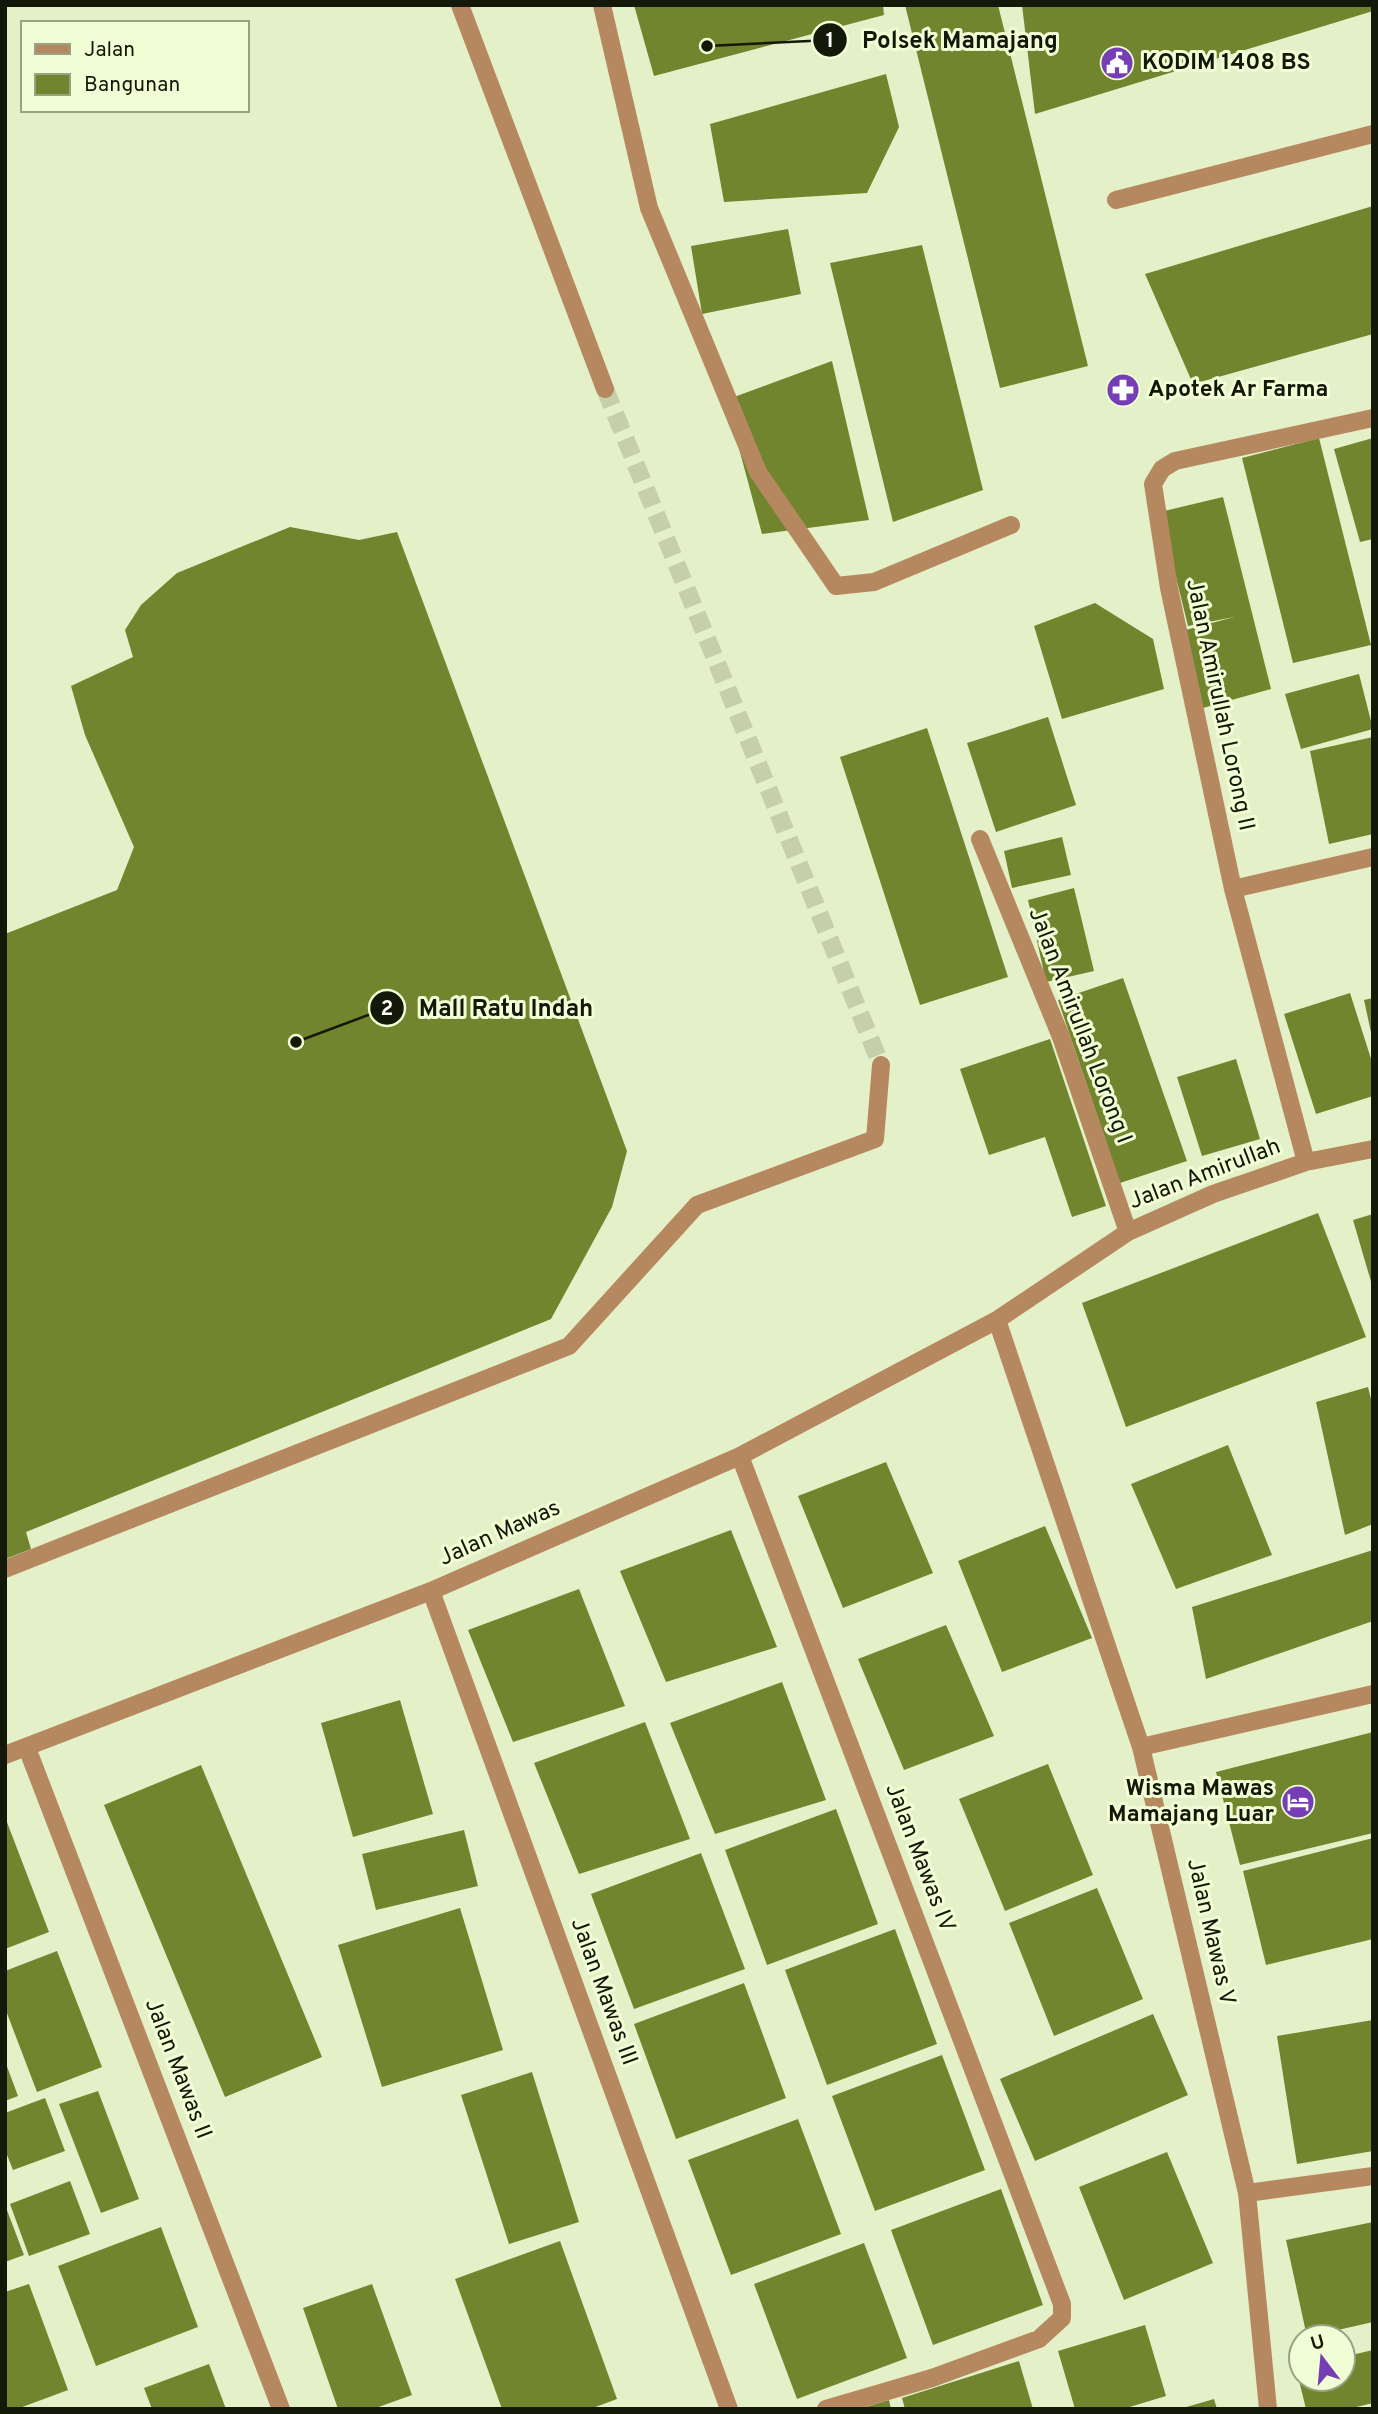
<svg xmlns="http://www.w3.org/2000/svg" width="1378" height="2414" font-family="Overpass,sans-serif">
	<style>
		.building { fill: #70852d }
		.lines { fill: none; stroke-linecap: round; stroke-linejoin: round }
		.minor-tunnel { stroke: #c5d0ab; stroke-width: 18; stroke-dasharray: 18 9; stroke-linecap: butt }
		.minor { stroke: #b68860; stroke-width: 18 }
		.labels { text-anchor: middle; dominant-baseline: central; stroke-width: 6; stroke-linejoin: round; paint-order: stroke }
		.poi-label { font-size: 23px; font-weight: bold; fill: #141809; stroke: #f1fed5; text-anchor: start }
		.street-label { font-size: 23px; fill: #141809; stroke: #f1fed5 }
		.leader { fill: none; stroke: #141809; stroke-width: 2.5 }
		.callout-dot { fill: #141809; stroke: #f1fed5; stroke-width: 2.5 }
		.mark-label { font-size: 21px; text-anchor: middle; font-weight: bold; fill: #fff }
		.callout-label { font-size: 24px; text-anchor: middle; font-weight: bold; fill: #141809; stroke: #f1fed5; stroke-width: 6; stroke-linejoin: round; paint-order: stroke }
	</style>
	<rect width="100%" height="100%" fill="#e4f1c8"/>
	<path class="building" d="M634,5H883L884,15L654,76Z
		M905,5H998L1088,366L1000,388Z
		M1022,5H1373V11L1035,114Z
		M886,74L899,127L867,193L724,202L710,124Z
		M1373,206V334L1193,384L1145,274Z
		M788,229L801,294L702,314L691,246Z
		M922,245L983,490L893,522L830,263Z
		M832,361L869,520L762,534L726,400Z
		M1319,438L1371,645L1293,663L1242,458Z
		M1373,438V539L1360,542L1334,449Z
		M1223,497L1271,689L1203,708L1182,631L1234,617L1188,626L1160,512Z
		M290,527L359,540L397,532L627,1151L612,1207L551,1319L26,1532L31,1549L5,1559V934L117,890L134,847L85,735L71,686L133,657L125,630L141,605L177,573Z
		M1095,603L1153,639L1164,689L1062,719L1034,626Z
		M1359,674L1373,729L1301,749L1285,694Z
		M1048,717L1076,805L996,832L967,743Z
		M927,728L1008,977L920,1005L840,757Z
		M1373,737V834L1329,844L1310,751Z
		M1062,837L1071,875L1012,888L1004,851Z
		M1074,888L1094,971L1046,982L1028,900Z
		M1123,978L1187,1161L1120,1183L1058,1000Z
		M1350,993L1373,1065V1096L1316,1114L1284,1014Z
		M1373,998V1037H1372L1364,1000Z
		M1050,1039L1106,1206L1072,1217L1045,1137L989,1155L960,1069Z
		M1236,1059L1260,1139L1202,1156L1177,1077Z
		M1318,1213L1366,1337L1126,1427L1082,1303Z
		M1373,1214V1285H1372L1353,1220Z
		M1368,1387L1373,1407V1524L1345,1535L1316,1402Z
		M1228,1445L1272,1555L1176,1589L1131,1484Z
		M886,1462L933,1573L843,1608L798,1496Z
		M1045,1526L1092,1638L1002,1672L958,1561Z
		M731,1530L777,1647L666,1682L620,1571Z
		M1373,1550V1621L1206,1679L1192,1607Z
		M579,1589L625,1706L513,1742L468,1630Z
		M946,1625L994,1736L904,1770L858,1659Z
		M782,1682L826,1800L715,1834L670,1723Z
		M400,1700L433,1814L353,1837L321,1723Z
		M645,1722L690,1839L579,1874L534,1763Z
		M1373,1732V1833L1240,1865L1216,1772Z
		M1048,1764L1093,1875L1005,1911L959,1799Z
		M201,1765L322,2057L225,2097L104,1805Z
		M836,1809L878,1924L767,1965L725,1850Z
		M5,1817L49,1932L5,1949Z
		M464,1830L478,1886L376,1910L362,1854Z
		M1373,1838V1939L1266,1965L1243,1871Z
		M701,1853L745,1969L634,2009L591,1894Z
		M1097,1888L1143,1999L1054,2036L1009,1923Z
		M460,1908L503,2050L382,2087L338,1945Z
		M895,1929L937,2044L827,2085L785,1970Z
		M57,1951L102,2067L37,2092L5,2008V1971Z
		M744,1983L786,2098L676,2139L634,2024Z
		M1153,2014L1188,2095L1035,2161L1000,2079Z
		M1373,2020V2151L1297,2164L1277,2036Z
		M942,2055L985,2170L875,2211L832,2096Z
		M5,2061L18,2096L5,2101Z
		M532,2072L579,2222L509,2244L461,2095Z
		M98,2091L139,2199L101,2213L59,2104Z
		M45,2098L65,2151L13,2170L5,2150V2113Z
		M798,2119L841,2234L731,2275L688,2160Z
		M1167,2152L1213,2263L1124,2300L1079,2187Z
		M70,2181L90,2234L29,2256L10,2204Z
		M1001,2189L1043,2305L933,2345L891,2230Z
		M5,2205L24,2255L5,2262Z
		M1373,2222V2322L1307,2337L1286,2240Z
		M161,2227L198,2327L96,2366L58,2266Z
		M560,2241L617,2399L590,2409H502L455,2279Z
		M864,2243L907,2358L797,2399L754,2284Z
		M29,2284L68,2390L17,2409H5V2292Z
		M372,2284L412,2395L373,2409H338L303,2308Z
		M1145,2325L1166,2396L1123,2409H1075L1058,2351Z
		M1373,2350V2403L1348,2409H1306L1296,2368L1301,2367V2379H1343V2357Z
		M1019,2361L1033,2409H905L902,2398Z
		M209,2364L226,2409H152L144,2388Z
		M1214,2399L1217,2409H1183V2408Z
		M889,2400L891,2409H862V2408Z"/>
	<g class="lines">
		<path class="minor-tunnel" d="M605,389L881,1065"/>
		<path class="minor" d="M460,5L605,389
			M602,5L649,208L758,472L836,586L874,582L1011,525
			M1116,200L1373,134
			M980,839L1061,1037L1128,1232
			M1233,889L1373,857
			M1306,1162L1233,889L1169,588L1153,484L1162,469L1175,461L1373,418
			M997,1320L1141,1747L1247,2193L1268,2409
			M740,1456L1062,2304V2318L1039,2339L932,2378L826,2409
			M5,1569L569,1346L697,1205L875,1139L881,1065
			M431,1591L729,2409
			M1141,1747L1373,1694
			M27,1748L281,2409
			M5,1755L431,1591L740,1456L997,1320L1128,1232L1213,1194L1306,1162L1373,1149
			M1247,2193L1373,2176"/>
	</g>
	<defs>
		<symbol id="civic-disc" viewBox="-11 -11 22 22"><circle r="9.5" fill="#763eb5" stroke="#f1fed5"/><path d="M-.6-6.5H3V-4.5H.6V-3L4-1V1h2V6H-6V1h2V-1L-.6-3ZM-1.2 2.5V6h2.4V2.5Z" fill="#fff"/></symbol>
		<symbol id="pharmacy-disc" viewBox="-11 -11 22 22"><circle r="9.5" fill="#763eb5" stroke="#f1fed5"/><path d="M-2-6h4v4h4v4h-4v4h-4v-4h-4v-4h4Z" fill="#fff"/></symbol>
		<symbol id="hotel-disc" viewBox="-11 -11 22 22"><circle r="9.5" fill="#763eb5" stroke="#f1fed5"/><path d="M-6-4.5h1.5V1H6V5H4.5V3h-9V5H-6ZM-4 0a1.8 1.8 0 1 1 3.6 0ZM.5 0V-2.5h3Q6-2.5 6 0Z" fill="#fff"/></symbol>
	</defs>
	<g fill-rule="evenodd">
		<use href="#civic-disc" x="1098" y="44" width="38" height="38"/>
		<use href="#pharmacy-disc" x="1104" y="371" width="38" height="38"/>
		<use href="#hotel-disc" x="1279" y="1783" width="38" height="38"/>
	</g>
	<g class="labels">
		<g class="poi-label">
			<text x="1142" y="63">KODIM 1408 BS</text>
			<text x="1148" y="390">Apotek Ar Farma</text>
			<text x="1274" y="1789" text-anchor="end">Wisma Mawas<tspan x="1274" dy="26">Mamajang Luar</tspan></text>
		</g>
		<g class="street-label">
			<text transform="translate(1219 705) rotate(78)">Jalan Amirullah Lorong II</text>
			<text transform="translate(1079 1026) rotate(69)">Jalan Amirullah Lorong I</text>
			<text transform="translate(1205 1175) rotate(-21)">Jalan Amirullah</text>
			<text transform="translate(500 1534) rotate(-24)">Jalan Mawas</text>
			<text transform="translate(919 1858) rotate(69)">Jalan Mawas IV</text>
			<text transform="translate(1210 1932) rotate(77)">Jalan Mawas V</text>
			<text transform="translate(603 1992) rotate(70)">Jalan Mawas III</text>
			<text transform="translate(177 2069) rotate(69)">Jalan Mawas II</text>
		</g>
	</g>
	<path class="leader" d="M707 46L830 40M296 1042L387 1008"/>
	<g class="callout-dot">
		<circle cx="707" cy="46" r="7"/>
		<circle cx="296" cy="1042" r="7"/>
		<circle cx="830" cy="40" r="18"/>
		<circle cx="387" cy="1008" r="18"/>
	</g>
	<g class="mark-label">
		<text x="830" y="47">1</text>
		<text x="387" y="1015">2</text>
	</g>
	<g class="callout-label">
		<text x="960" y="48">Polsek Mamajang</text>
		<text x="506" y="1016">Mall Ratu Indah</text>
	</g>
	<rect width="1378" height="2414" fill="none" stroke="#141809" stroke-width="14"/>
	<rect x="21" y="21" width="228" height="91" fill="#f1fed5" stroke="#99a283" stroke-width="2"/>
	<rect x="35" y="44" width="35" height="10" fill="#b68860" stroke="#99a283" stroke-width="2"/>
	<text x="84" y="56" font-size="21" fill="#141809">Jalan</text>
	<rect x="35" y="74" width="35" height="21" fill="#70852d" stroke="#99a283" stroke-width="2"/>
	<text x="84" y="91" font-size="21" fill="#141809">Bangunan</text>
	<g transform="translate(1322 2358) rotate(344)"><circle r="33" fill="#f1fed5" stroke="#99a283" stroke-width="2"/>
	<path d="M0-5L12 26L0 18L-12 26Z" fill="#763eb5"/>
	<text y="-10" font-size="19" font-weight="bold" text-anchor="middle" fill="#141809">U</text>
	</g>
</svg>
